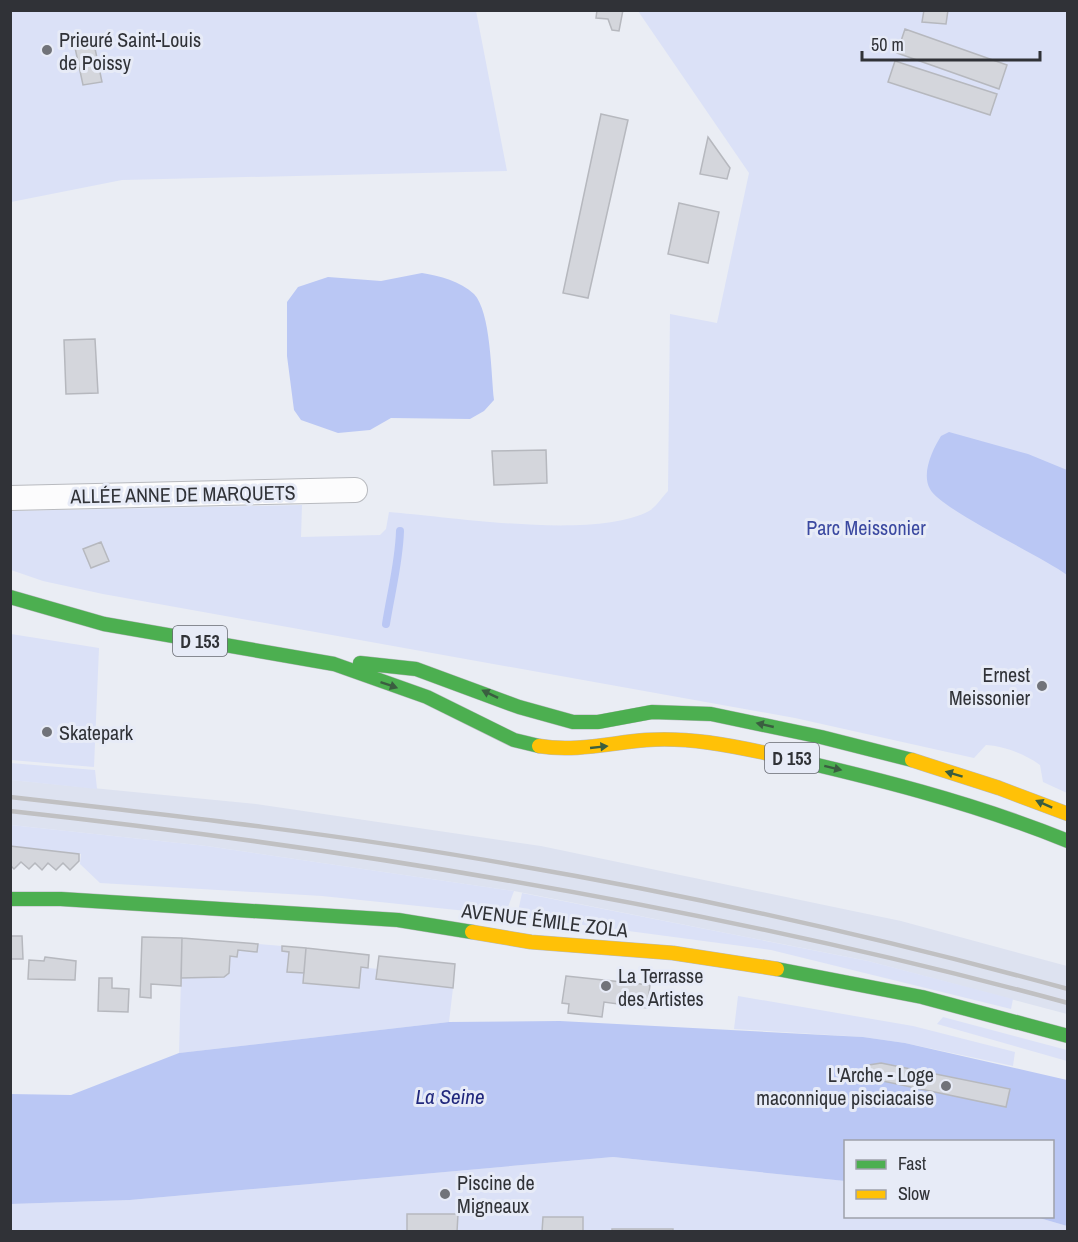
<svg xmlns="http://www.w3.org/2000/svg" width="1078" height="1242" font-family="'Archivo Narrow',sans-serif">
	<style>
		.built { fill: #dde2f0 }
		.green { fill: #dbe1f7; fill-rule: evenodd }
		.water { fill: #bac7f4 }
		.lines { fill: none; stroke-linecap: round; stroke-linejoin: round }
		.stream { stroke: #bac7f4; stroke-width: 8 }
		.building { fill: #d4d6dc; stroke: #b6b8be; stroke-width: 1.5 }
		.street-casing { stroke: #b8babf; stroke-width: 26 }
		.fast-casing { stroke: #b8babf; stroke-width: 15 }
		.slow-casing { stroke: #b8babf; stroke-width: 15 }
		.street { stroke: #fcfcfd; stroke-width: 24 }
		.fast { stroke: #4caf50; stroke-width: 14 }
		.slow { stroke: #ffc107; stroke-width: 14 }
		.rail { stroke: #c0c0c2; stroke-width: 4.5 }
		.oneway { fill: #3a5e40 }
		.poi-dot { fill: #717379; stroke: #e7ebf7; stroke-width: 2 }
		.labels { text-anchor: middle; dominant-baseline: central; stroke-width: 6; stroke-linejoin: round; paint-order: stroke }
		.shield { fill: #e7ebf7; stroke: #676a71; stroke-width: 1.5 }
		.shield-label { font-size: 18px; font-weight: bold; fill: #303237 }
		.poi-label { font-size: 20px; fill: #303237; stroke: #e7ebf7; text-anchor: start }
		.street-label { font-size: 20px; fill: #303237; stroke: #e7ebf7 }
		.park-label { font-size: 20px; fill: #3a48a0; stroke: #e7ebf7 }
		.water-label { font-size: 21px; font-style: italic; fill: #20277c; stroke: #e7ebf7 }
	</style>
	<rect width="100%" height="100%" fill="#eaedf4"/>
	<path class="built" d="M11,780L256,804L541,846L901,921L1067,966V1014L868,961L514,891L207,846L11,825Z"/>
	<path class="green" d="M11,11H476L507,171L122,180L11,202ZM93,40L101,82L83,85L74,43Z
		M638,11H1067V793L1043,782L1040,765C1025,754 1004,746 986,745L974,758L795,718L103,594L43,581L11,570L10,511L302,505L301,537L380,535L386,529L389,512C452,517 595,540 649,511C656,507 662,497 668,491L670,314L717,323L749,173Z
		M11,634L99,648L94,767L11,760Z
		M10,763L95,770L97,789L11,780Z
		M11,825L207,846L514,891L505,915L322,896L100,883L80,864L81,854L11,846Z
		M522,893L868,961L1013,999L1011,1009L771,950L523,917L519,907Z
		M258,944L282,946V951L289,952L287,972L304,973V983L359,988L361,967L378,969L377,979L453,988L449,1022L179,1053L181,978L224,977L229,973L230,956L237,957L238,950L257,951Z
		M738,996L913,1026L1015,1052L1013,1066L905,1043L863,1037L734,1029Z
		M943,1017L1067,1050V1061L937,1024Z
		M613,1157L845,1181L846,1216L1036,1217L1067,1226L1068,1231L11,1232L10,1204L130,1200Z"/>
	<path class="water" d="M422,273C440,276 460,281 474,294C491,312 491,374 494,400L484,411L470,419L391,418L370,430L338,433L301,420L294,410L287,356V302L298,287L328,277L381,281Z
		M949,432L1028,454L1067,470V575C1042,556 941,510 930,489C921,473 933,449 941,436Z
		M560,1021L863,1037L905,1043L1067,1080V1226L1036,1217L1052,1216V1142H846L845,1181L613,1157L130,1200L11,1204L10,1094L71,1095L179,1053L449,1022Z"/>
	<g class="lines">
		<path class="stream" d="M386,624C391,592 399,563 400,531"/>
	</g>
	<path class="building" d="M597,10H623L619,31L612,30L608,19L596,18Z
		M924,10H948L946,24L922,22Z
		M905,29L1007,65L999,89L897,53Z
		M93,39L102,82L83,85L74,43Z
		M895,61L997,94L990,115L888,82Z
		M601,114L628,120L588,298L563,293Z
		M708,137L730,168L727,179L700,174Z
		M679,203L719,212L708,263L668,254Z
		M95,339L98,393L66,394L64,340Z
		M546,450L547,483L494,485L492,451Z
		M101,542L109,561L91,568L83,549Z
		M10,846L79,854V861L70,870L63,863L56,870L48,863L42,870L35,863L29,869L21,862L14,869L10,865Z
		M10,936H22L23,959H10Z
		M142,937L182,938L181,986L151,984V998L140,997Z
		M182,938L258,944L257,952L238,950L237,957L230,956L229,973L224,977L181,978Z
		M282,946L306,948L304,973L287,972L289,952L282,951Z
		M306,948L369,955L368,968L361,967L359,988L303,983Z
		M379,956L455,964L453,988L376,979Z
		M45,957L76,961L75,980L28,979L29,960L44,961Z
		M566,976L650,985L647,1008L604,1002L602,1017L568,1013L569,1004L562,1003Z
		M99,978H112V988L129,989L128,1012L98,1011Z
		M881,1063L1010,1089L1006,1107L868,1078L869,1065Z
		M407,1214H458L457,1232H407Z
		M543,1217H583V1232H542Z
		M612,1229H673V1232H612Z"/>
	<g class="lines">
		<defs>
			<path id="street" d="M10,498L355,490"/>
			<path id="fast" d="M10,597L104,624L334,664L427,697L514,740L539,746
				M360,663L416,669L519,707L573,722H598L652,712L711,714L821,737L912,760
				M770,754C871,777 972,802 1068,841
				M10,899H61L398,920L472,932
				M777,969L922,997L1068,1036"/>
			<path id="slow" d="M539,746C575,752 610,743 646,740C688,737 729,745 770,754
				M912,760L999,788L1068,814
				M472,932L531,942L673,953L777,969"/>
		</defs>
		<use href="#street" class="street-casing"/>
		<use href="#fast" class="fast-casing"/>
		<use href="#slow" class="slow-casing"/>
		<use href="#street" class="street"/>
		<use href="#fast" class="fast"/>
		<use href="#slow" class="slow"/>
		<path class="rail" d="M10,797C179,816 347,835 514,865C700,897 885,939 1068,989
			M10,811C367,850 721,909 1068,1003"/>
	</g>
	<defs><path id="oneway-solid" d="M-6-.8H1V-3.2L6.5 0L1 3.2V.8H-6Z" transform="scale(1.5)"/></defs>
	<g class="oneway">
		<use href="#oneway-solid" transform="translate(389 685) rotate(19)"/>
		<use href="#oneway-solid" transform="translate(490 694) rotate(-154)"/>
		<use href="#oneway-solid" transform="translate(765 725) rotate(-167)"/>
		<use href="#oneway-solid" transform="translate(599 747) rotate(-6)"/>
		<use href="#oneway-solid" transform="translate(833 768) rotate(14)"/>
		<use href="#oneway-solid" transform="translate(954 774) rotate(-163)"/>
		<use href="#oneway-solid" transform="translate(1044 804) rotate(-156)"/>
	</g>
	<g class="poi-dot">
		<circle cx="47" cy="50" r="6"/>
		<circle cx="1042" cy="686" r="6"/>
		<circle cx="47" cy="732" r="6"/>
		<circle cx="606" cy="986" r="6"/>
		<circle cx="946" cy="1086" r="6"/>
		<circle cx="445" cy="1194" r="6"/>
	</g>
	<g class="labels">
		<g class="shield">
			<rect x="173" y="626" width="54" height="30" rx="4.5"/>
			<rect x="765" y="743" width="54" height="30" rx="4.5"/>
		</g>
		<g class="shield-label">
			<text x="200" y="641">D 153</text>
			<text x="792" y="758">D 153</text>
		</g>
		<g class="poi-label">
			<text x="59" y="39">Prieuré Saint-Louis<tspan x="59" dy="23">de Poissy</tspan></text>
			<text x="1030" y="674" text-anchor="end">Ernest<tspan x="1030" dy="23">Meissonier</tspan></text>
			<text x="59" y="732">Skatepark</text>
			<text x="618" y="975">La Terrasse<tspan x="618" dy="23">des Artistes</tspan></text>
			<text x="934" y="1074" text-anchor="end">L'Arche - Loge<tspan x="934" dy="23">maconnique pisciacaise</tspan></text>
			<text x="457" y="1182">Piscine de<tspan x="457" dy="23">Migneaux</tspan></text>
		</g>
		<g class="street-label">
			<text transform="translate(183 494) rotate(-1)">ALLÉE ANNE DE MARQUETS</text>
			<text transform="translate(545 920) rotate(7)">AVENUE ÉMILE ZOLA</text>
		</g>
		<g class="park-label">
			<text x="866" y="527">Parc Meissonier</text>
		</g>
		<g class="water-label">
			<text x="450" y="1096">La Seine</text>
		</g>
	</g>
	<rect width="1078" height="1242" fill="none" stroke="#303237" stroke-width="24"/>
	<rect x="844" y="1140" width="210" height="78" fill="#e7ebf7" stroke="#9ea1aa" stroke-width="1.5"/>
	<rect x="856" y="1160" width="30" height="9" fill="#4caf50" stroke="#9ea1aa" stroke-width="1.5"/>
	<text x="898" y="1170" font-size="18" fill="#303237">Fast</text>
	<rect x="856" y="1190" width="30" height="9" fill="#ffc107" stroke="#9ea1aa" stroke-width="1.5"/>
	<text x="898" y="1200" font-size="18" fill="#303237">Slow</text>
	<path d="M862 51v9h178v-9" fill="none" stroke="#303237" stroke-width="3"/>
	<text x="871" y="51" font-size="18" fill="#303237" stroke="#e7ebf7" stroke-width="4.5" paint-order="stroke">50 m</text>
</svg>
